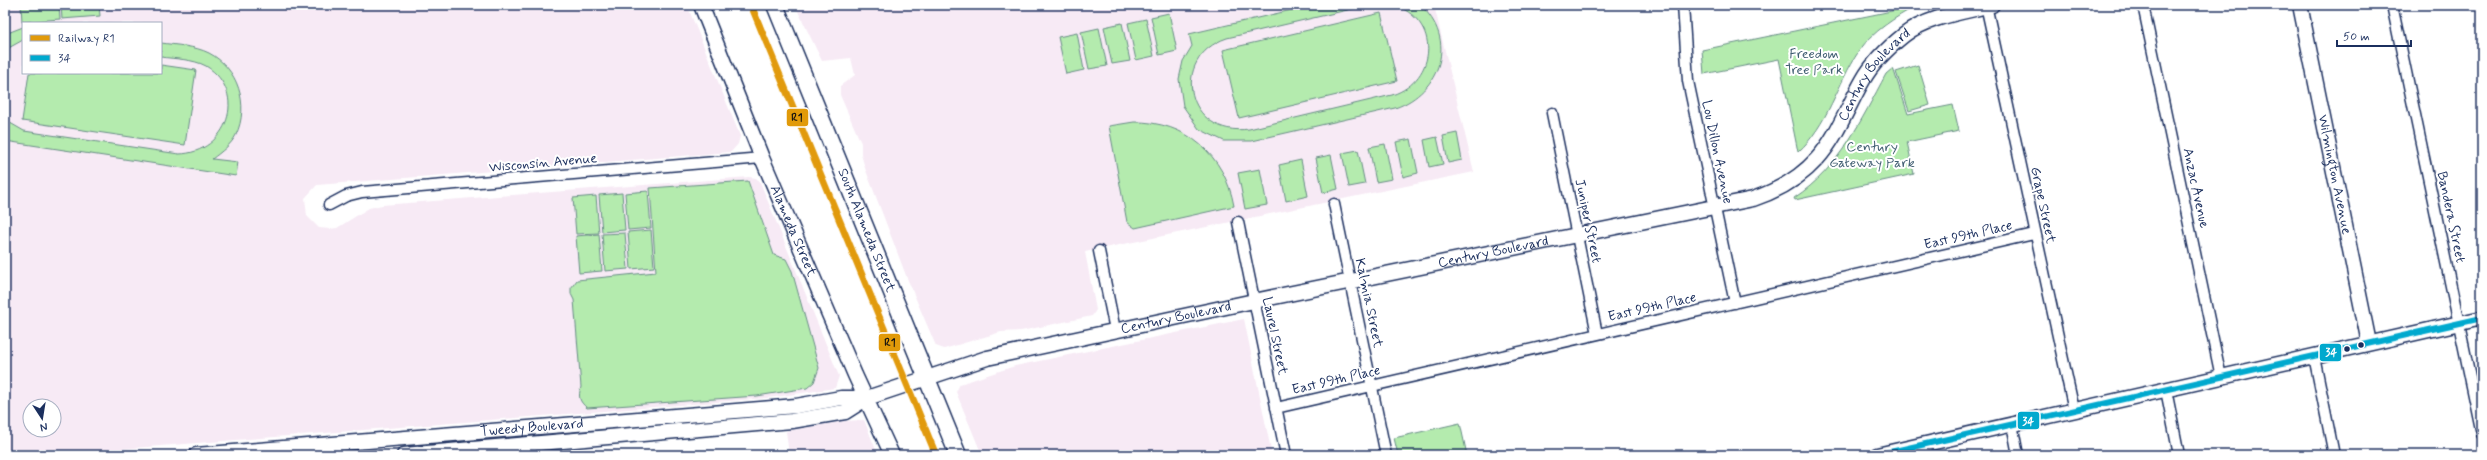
<svg xmlns="http://www.w3.org/2000/svg" width="2487" height="460" font-family="Mynerve,sans-serif">
	<style>
		.built { fill: #f7eaf5; fill-rule: evenodd }
		.green { fill: #b4ebae; stroke: #688d86 }
		.lines { fill: none; stroke-linecap: round; stroke-linejoin: round }
		.street-casing { stroke: #1b2f5e; stroke-width: 13 }
		.secondary-casing { stroke: #1b2f5e; stroke-width: 17 }
		.primary-casing { stroke: #1b2f5e; stroke-width: 19 }
		.street { stroke: #fff; stroke-width: 10 }
		.secondary { stroke: #fff; stroke-width: 14 }
		.primary { stroke: #fff; stroke-width: 16 }
		.bus-1-casing { stroke: #fff; stroke-width: 9 }
		.bus-1 { stroke: #00a9ce; stroke-width: 6 }
		.rail-1-casing { stroke: #fff; stroke-width: 10 }
		.rail-1 { stroke: #e19a09; stroke-width: 7 }
		.bus-dot { fill: #1b2f5e; stroke: #fff; stroke-width: 1.5 }
		.labels { text-anchor: middle; dominant-baseline: central; stroke-width: 4; stroke-linejoin: round; paint-order: stroke }
		.park-label { font-size: 14px; fill: #415e72; stroke: #fff }
		.street-label { font-size: 14px; fill: #1b2f5e; stroke: #fff }
		.line-badge { stroke: #fff; stroke-width: 1.5 }
		.badge-label { font-size: 11px; text-anchor: middle; font-weight: bold; fill: #fff }
		.pale-badge-label { font-size: 11px; text-anchor: middle; font-weight: bold; fill: #111 }
	</style>
	<rect width="100%" height="100%" fill="#fff"/>
	<filter id="ink" filterUnits="userSpaceOnUse"><feTurbulence type="fractalNoise" baseFrequency=".025" numOctaves="2"/><feDisplacementMap in="SourceGraphic" scale="8" xChannelSelector="R" yChannelSelector="G"/><feConvolveMatrix kernelMatrix="1 2 1 2 8 2 1 2 1" color-interpolation-filters="sRGB"/></filter>
	<g filter="url(#ink)">
		<path class="built" d="M5,5H687L740,136L738,144L731,152L317,185L305,198L307,216L319,228L330,229L337,228L369,208L382,205L749,177L756,178L760,182L839,376L835,388L768,398L45,455H5ZM23,23H161V73H23ZM30,406H54V430H30Z
			M795,5H1434L1474,172L1085,252L1096,310L1092,316L1021,331L1001,332L944,349L936,346L907,278L865,168L861,154V143L840,95V86L855,75L851,58L822,61Z
			M1244,319L1272,455H982L956,392L960,384L1015,366Z
			M864,420L878,455H789L786,431L845,421Z"/>
		<path class="green" d="M21,5H59L60,19L22,22Z
			M61,5H99L100,16L62,19Z
			M1313,5H1369L1227,38C1168,58 1187,138 1249,129L1392,95C1438,80 1441,19 1393,5H1420C1458,39 1441,92 1395,108L1251,141H1224L1199,129L1183,106L1179,79L1183,61L1192,46L1189,34Z
			M1916,6C1896,17 1873,31 1859,51C1837,84 1828,125 1798,152L1779,59L1704,74L1702,50Z
			M1169,13L1177,51L1159,55L1151,17Z
			M1381,13L1397,81L1239,118L1223,50Z
			M1146,19L1154,56L1136,60L1128,23Z
			M1122,23L1130,61L1112,64L1104,27Z
			M23,27V40L5,50V34Z
			M1099,28L1107,66L1089,69L1081,32Z
			M1077,33L1084,70L1066,74L1058,37Z
			M161,43C176,45 195,46 209,53C238,68 250,105 236,135C231,145 221,152 212,159L238,162L236,176L5,141V120L24,131L179,154C227,153 249,93 206,66C193,59 175,59 161,57Z
			M161,65L196,70L185,145L22,121L29,73H161Z
			M1918,65L1930,105L1909,111L1896,72Z
			M1893,68L1908,114L1953,105L1959,131L1907,142L1914,174L1795,200L1794,198C1840,168 1861,120 1886,74Z
			M1134,122C1186,121 1225,155 1234,206L1135,228L1127,222L1109,126Z
			M1457,133L1462,160L1448,163L1443,136Z
			M1437,137L1443,164L1429,167L1424,140Z
			M1411,139L1418,173L1403,177L1396,142Z
			M1385,144L1392,179L1376,182L1369,147Z
			M1358,150L1365,184L1349,187L1342,153Z
			M1331,155L1338,189L1323,193L1316,158Z
			M1301,160L1308,196L1286,201L1279,165Z
			M1260,169L1267,205L1245,209L1238,173Z
			M748,181L774,255L786,259L792,271L819,368L814,382L807,388L757,396L587,408C579,401 578,397 581,387L574,300L571,294V288L577,280L656,272L650,188Z
			M648,191L651,228L628,230L625,193Z
			M622,193L625,230L602,232L599,195Z
			M596,196L599,233L576,234L573,198Z
			M651,230L654,267L631,269L628,232Z
			M625,233L628,269L605,271L602,234Z
			M599,234L602,271L579,273L576,236Z
			M1460,423L1467,455H1398L1394,438Z"/>
		<g class="lines">
			<defs>
				<path id="street" d="M1683,5L1688,81L1735,303
					M1986,5L2074,410
					M2143,5L2221,377
					M2392,5L2482,434
					M1552,113L1597,334
					M1334,204L1386,455
					M329,205L346,196L362,192L762,158
					M1238,222L1286,455
					M1099,251L1115,330
					M2314,356L2334,455
					M2166,390L2179,455
					M1276,408L2034,234
					M2012,424L2018,455"/>
				<g id="secondary">
					<path id="s1" d="M701,5L762,158L855,375L892,455"/>
					<path id="s2" d="M2300,5L2369,343"/>
					<path id="s3" d="M196,455L796,406L841,398H867"/>
					<path id="s4" d="M404,455L792,421L845,412L867,398L987,358L1254,301L1753,199C1777,191 1799,179 1817,159C1837,137 1848,106 1863,80C1872,64 1889,47 1904,35C1927,17 1964,12 1992,5"/>
					<path d="M1877,455L2482,318"/>
				</g>
				<g id="primary">
					<path id="s5" d="M775,5L958,455"/>
				</g>
			</defs>
			<use href="#street" class="street-casing"/>
			<use href="#secondary" class="secondary-casing"/>
			<use href="#primary" class="primary-casing"/>
			<use href="#street" class="street"/>
			<use href="#secondary" class="secondary"/>
			<use href="#primary" class="primary"/>
			<defs>
				<path id="bus-1" d="M1877,455L2482,318"/>
			</defs>
			<use href="#bus-1" class="bus-1-casing"/>
			<use href="#bus-1" class="bus-1"/>
			<defs>
				<path id="rail-1" d="M751,5L936,455"/>
			</defs>
			<use href="#rail-1" class="rail-1-casing"/>
			<use href="#rail-1" class="rail-1"/>
		</g>
	</g>
	<g class="bus-dot">
		<circle cx="2361" cy="345" r="3.5"/>
		<circle cx="2347" cy="349" r="3.5"/>
	</g>
	<g class="labels">
		<g class="park-label">
			<text x="1814" y="54">Freedom<tspan x="1814" dy="16">Tree Park</tspan></text>
			<text x="1872" y="147">Century<tspan x="1872" dy="16">Gateway Park</tspan></text>
		</g>
		<g class="street-label">
			<text stroke="none"><textPath href="#s4" startOffset="1557">Century Boulevard</textPath></text>
			<text transform="translate(1717 152) rotate(78)">Lou Dillon Avenue</text>
			<text transform="translate(543 163) rotate(-5)">Wisconsin Avenue</text>
			<text stroke="none"><textPath href="#s2" startOffset="173">Wilmington Avenue</textPath></text>
			<text transform="translate(2196 188) rotate(78)">Anzac Avenue</text>
			<text transform="translate(2043 205) rotate(78)">Grape Street</text>
			<text transform="translate(2451 217) rotate(78)">Bandera Street</text>
			<text transform="translate(1588 221) rotate(78)">Juniper Street</text>
			<text stroke="none"><textPath href="#s5" startOffset="243">South Alameda Street</textPath></text>
			<text stroke="none"><textPath href="#s1" startOffset="244">Alameda Street</textPath></text>
			<text transform="translate(1968 235) rotate(-13)">East 99th Place</text>
			<text stroke="none"><textPath href="#s4" startOffset="1113">Century Boulevard</textPath></text>
			<text transform="translate(1369 303) rotate(78)">Kalmia Street</text>
			<text transform="translate(1652 307) rotate(-13)">East 99th Place</text>
			<text stroke="none"><textPath href="#s4" startOffset="789">Century Boulevard</textPath></text>
			<text transform="translate(1275 336) rotate(78)">Laurel Street</text>
			<text transform="translate(1336 380) rotate(-13)">East 99th Place</text>
			<text stroke="none"><textPath href="#s3" startOffset="337">Tweedy Boulevard</textPath></text>
		</g>
	</g>
	<g class="line-badge">
		<rect x="786" y="108" width="23" height="19" rx="4" fill="#e19a09"/>
		<rect x="878" y="333" width="23" height="19" rx="4" fill="#e19a09"/>
		<rect x="2319" y="343" width="23" height="19" rx="4" fill="#00a9ce"/>
		<rect x="2017" y="411" width="23" height="19" rx="4" fill="#00a9ce"/>
	</g>
	<g class="badge-label">
		<text x="2331" y="356">34</text>
		<text x="2028" y="425">34</text>
	</g>
	<g class="pale-badge-label">
		<text x="797" y="121">R1</text>
		<text x="890" y="346">R1</text>
	</g>
	<rect width="2487" height="460" fill="none" stroke="#fff" stroke-width="20"/>
	<rect x="10" y="10" width="2467" height="440" fill="none" stroke="#1b2f5e" stroke-width="1.5" filter="url(#ink)"/>
	<rect x="22" y="22" width="140" height="52" fill="#ffffff" stroke="#a4acbf"/>
	<rect x="30" y="35" width="20" height="6" fill="#e19a09" stroke="#a4acbf"/>
	<text x="58" y="42" font-size="12" fill="#1b2f5e">Railway R1</text>
	<rect x="30" y="55" width="20" height="6" fill="#00a9ce" stroke="#a4acbf"/>
	<text x="58" y="62" font-size="12" fill="#1b2f5e">34</text>
	<g transform="translate(42 418) rotate(168)"><circle r="19" fill="#ffffff" stroke="#a4acbf"/>
	<path d="M0-3L7 15L0 10L-7 15Z" fill="#1b2f5e"/>
	<text y="-6" font-size="11" font-weight="bold" text-anchor="middle" fill="#1b2f5e">N</text>
	</g>
	<path d="M2337 40v6h74v-6" fill="none" stroke="#1b2f5e" stroke-width="2"/>
	<text x="2343" y="40" font-size="12" fill="#1b2f5e" stroke="#ffffff" stroke-width="3" paint-order="stroke">50 m</text>
</svg>
